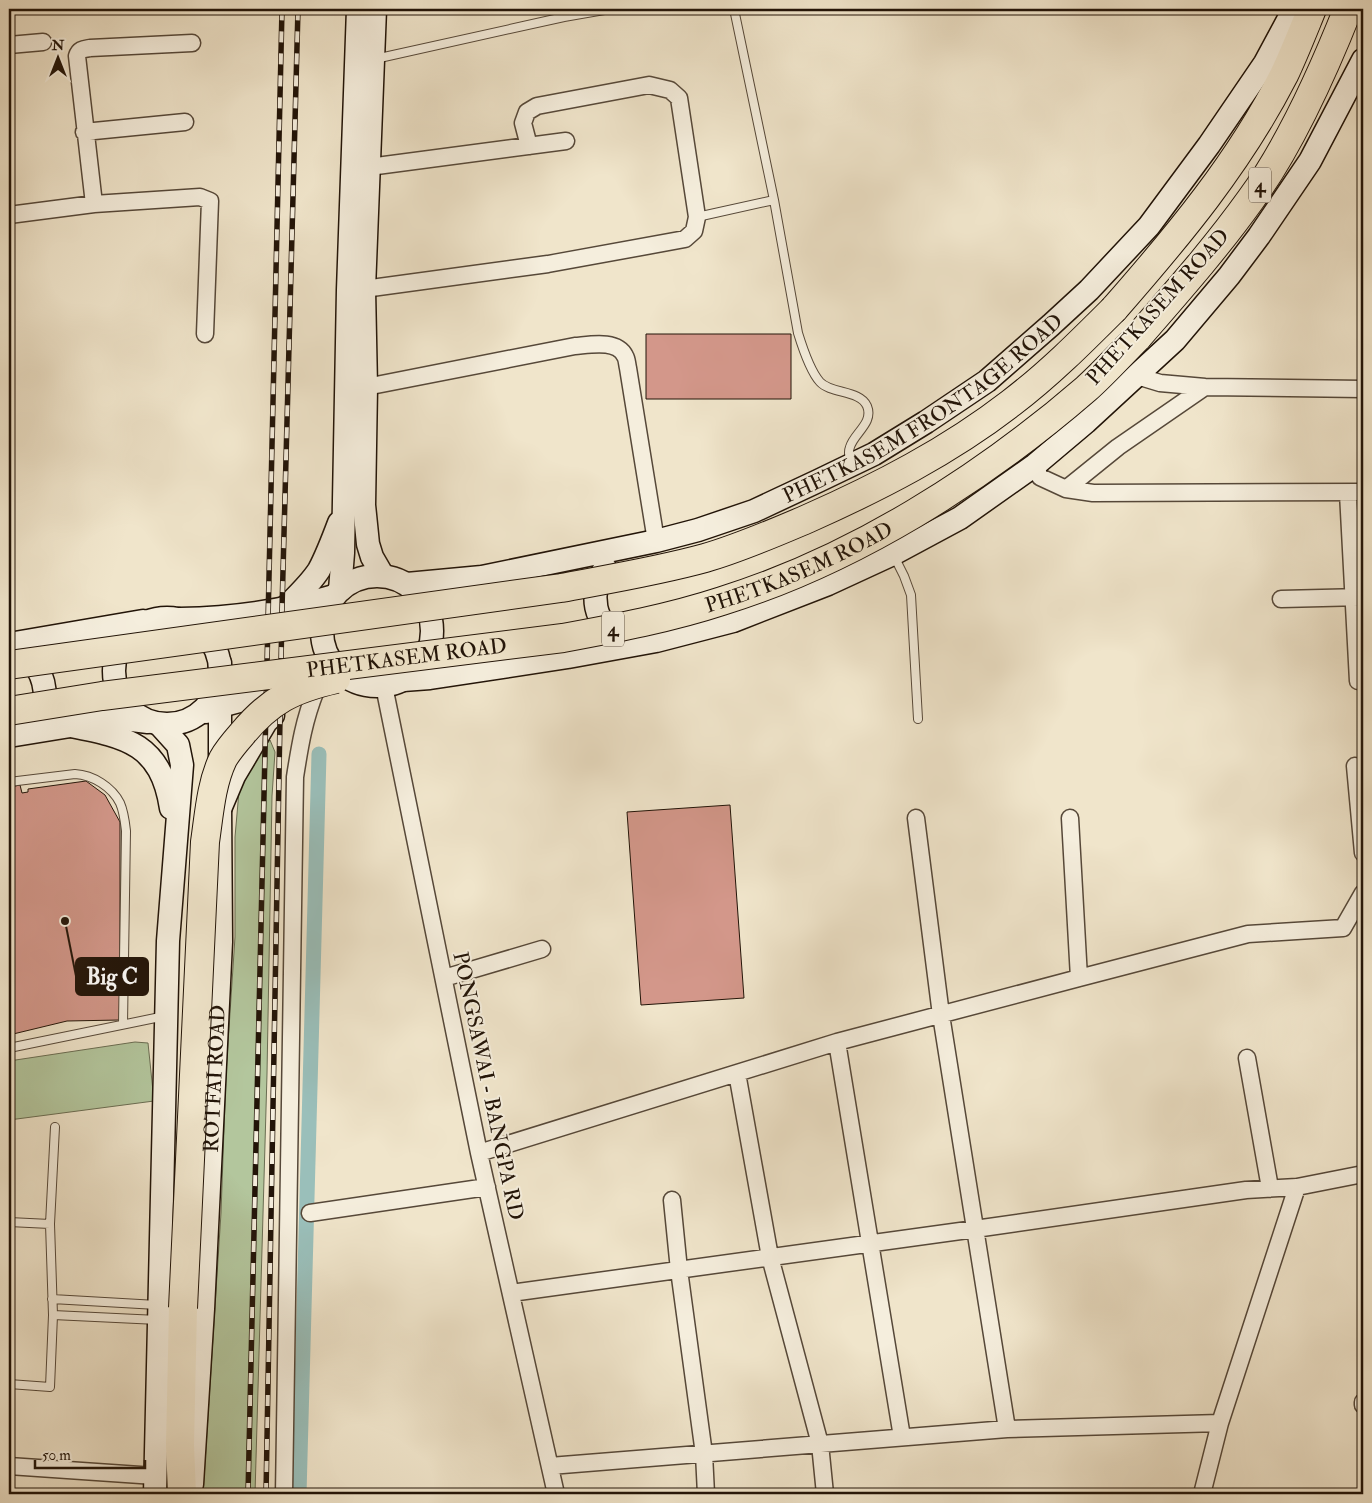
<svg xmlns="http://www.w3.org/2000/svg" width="1372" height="1503" font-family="'IM FELL Double Pica',serif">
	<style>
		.green { fill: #b3c69d; stroke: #6a6d52 }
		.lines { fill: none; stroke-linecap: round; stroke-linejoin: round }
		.canal { stroke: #9abfba; stroke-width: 15 }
		.building { fill: #d3978a; stroke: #221408 }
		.lane-casing { stroke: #564839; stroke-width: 10 }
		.street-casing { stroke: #564839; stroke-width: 19 }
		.secondary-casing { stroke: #221408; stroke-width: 25 }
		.highway-casing { stroke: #221408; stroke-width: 30 }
		.lane { stroke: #f5eedd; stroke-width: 8 }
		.street { stroke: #f5eedd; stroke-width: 16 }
		.secondary { stroke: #f5eedd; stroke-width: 22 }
		.highway { stroke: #f0e5cb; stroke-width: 28 }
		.rail-casing { stroke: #221408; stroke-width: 5.5 }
		.rail { stroke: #f5eedd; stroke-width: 4; stroke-dasharray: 11; stroke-linecap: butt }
		.highway-bridge-casing { stroke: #221408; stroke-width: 30; stroke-linecap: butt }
		.highway-bridge { stroke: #f0e5cb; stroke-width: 28 }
		.labels { text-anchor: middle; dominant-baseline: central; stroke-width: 4; stroke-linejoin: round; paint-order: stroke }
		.shield { fill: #f5eedd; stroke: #615548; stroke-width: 1 }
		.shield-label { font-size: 20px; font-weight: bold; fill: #221408 }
		.street-label { font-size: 21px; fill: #221408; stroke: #f5eedd }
		.leader { fill: none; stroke: #221408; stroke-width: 2 }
		.callout-dot { fill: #221408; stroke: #f5eedd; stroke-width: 2 }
		.callout { fill: #221408; stroke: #221408; stroke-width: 2 }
		.callout-label { font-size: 22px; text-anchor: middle; font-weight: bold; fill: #fff }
	</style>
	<rect width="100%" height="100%" fill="#f0e5cb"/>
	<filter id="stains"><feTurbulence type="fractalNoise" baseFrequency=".004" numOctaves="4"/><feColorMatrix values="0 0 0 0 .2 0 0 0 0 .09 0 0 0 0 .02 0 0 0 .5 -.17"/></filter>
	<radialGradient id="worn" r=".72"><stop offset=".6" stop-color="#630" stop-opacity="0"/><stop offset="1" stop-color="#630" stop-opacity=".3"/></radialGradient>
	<path class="green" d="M270,740L275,752L272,796L267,1074L255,1494H203L221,1213L226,1074L235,937V837L239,791L256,759Z
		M135,1042L148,1043L154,1101L9,1120V1061Z"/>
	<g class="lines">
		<path class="canal" d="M299,1494L319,754"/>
	</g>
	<path class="building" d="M646,334H791V399H646Z
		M86,781L105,795L120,822V1020L67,1021L9,1035V784L10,787L20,785L22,793L28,792V789Z
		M730,805L744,998L641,1005L627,812Z"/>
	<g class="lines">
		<defs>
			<path id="lane" d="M734,9L774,200L798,333C802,346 811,372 820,382C831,394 860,390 867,406C874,423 854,433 850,447C848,452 849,457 851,462
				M375,59L564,17L610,9
				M697,217L774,200
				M894,556L904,576L911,595L918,719
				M9,782L75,774C93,775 112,787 120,803C124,812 125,822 126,831L123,1024
				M9,1048L165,1016
				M9,1222L50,1224L53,1315
				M50,1224L55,1127
				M52,1299L157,1305
				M9,1384L50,1387L53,1315L158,1320"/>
			<path id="street" d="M9,45L43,42
				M84,132L185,122
				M369,167L566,141
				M94,204L77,56C79,49 84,49 90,48L192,43
				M9,215L94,204L200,197L210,201L205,334
				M364,289L548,264L685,239L694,231L697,217L679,98L670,90L649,85L537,106L527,112L523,123L529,146
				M1137,376L1160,383L1205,387L1363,389
				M366,387L575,346C589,345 617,339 625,356C627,359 627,364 628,368L656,541
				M1035,465L1040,477L1066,489L1093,493L1363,492
				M1066,489L1118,447L1205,387
				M1348,493L1358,681
				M1281,599L1363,597
				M384,686L479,1153L556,1494
				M1355,766L1363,853
				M916,818L941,1015L1007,1429
				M1070,818L1079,978
				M444,978L542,949
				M837,1042L902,1437
				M1247,1058L1270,1188
				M737,1073L770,1257L820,1444L825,1494
				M479,1153L837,1042L1079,978L1248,934L1343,928L1363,893
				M672,1200L679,1270L704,1454L706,1494
				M310,1213L487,1187
				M511,1293L975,1229L1246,1190L1297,1187L1363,1174
				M1363,1402V1405
				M9,1466L155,1476
				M550,1466L1007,1429L1220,1423
				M284,1494L295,777C300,745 304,720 316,690
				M1202,1494L1220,1423L1297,1187"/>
			<g id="secondary">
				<path d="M375,9L364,289L366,387L364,505L368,544L372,557L383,576"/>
				<path d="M605,568C589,592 592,627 623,635"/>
				<circle cx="377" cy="631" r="55"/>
				<path id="s1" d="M407,584L482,577L656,541L698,530L754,511L818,481L874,454L926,422L987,381L1051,325L1089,290L1149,226L1209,145L1265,63L1294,9"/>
				<path d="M340,590L343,553L348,290L358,9"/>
				<path d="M285,608C297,596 310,584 319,570C327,555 333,539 339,523"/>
				<circle cx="167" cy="671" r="53"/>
				<path d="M180,619C232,618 284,611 334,596"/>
				<path d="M9,644L143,621"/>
				<path d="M19,653C24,656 29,659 33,663C45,676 51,705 36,719"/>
				<path d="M220,663V770"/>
				<path d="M403,680L430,678L568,657L656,641L733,621L828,584L893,554L960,518L1035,465L1086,422L1175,340L1229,276L1259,236L1310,161L1363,60"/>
				<path d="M206,712C233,700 263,695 292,692"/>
				<path d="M71,726C127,737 161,744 171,808"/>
				<path d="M9,736L101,721L124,719L148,722"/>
				<path d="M220,809L234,776L266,722L273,715"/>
				<path id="s2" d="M192,1484L203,1309L221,942L220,802"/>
				<path d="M155,1494L168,941L182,765L178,745L159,724"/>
			</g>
			<path id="highway" d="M1114,309C1178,236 1239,163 1284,75C1294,54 1303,31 1312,9
				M1137,338C1176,293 1216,248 1251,199C1291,144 1323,72 1348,9
				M182,1494L180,1445L183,1308"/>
		</defs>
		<use href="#lane" class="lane-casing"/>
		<use href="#street" class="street-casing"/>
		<use href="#secondary" class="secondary-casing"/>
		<use href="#highway" class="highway-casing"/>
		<use href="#lane" class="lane"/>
		<use href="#street" class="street"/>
		<use href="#secondary" class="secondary"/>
		<use href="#highway" class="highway"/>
		<defs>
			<path id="rail" d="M248,1494L282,9
				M266,1494L282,609L298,9"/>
		</defs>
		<use href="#rail" class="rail-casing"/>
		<use href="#rail" class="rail"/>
		<defs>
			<g id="highway-bridge">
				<path d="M9,665L561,588C609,579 658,571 705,558C740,548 774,533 807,519C879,487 949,451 1011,403C1048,375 1081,342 1114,309"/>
				<path id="s3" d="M9,711L102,696L563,638C617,628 670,618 722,601C854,560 982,479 1086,389C1104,373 1120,355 1137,338"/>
				<path d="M183,1308L205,842C209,815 211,784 223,759C228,750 235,742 242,734C270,700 293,689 336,679"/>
			</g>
		</defs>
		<use href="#highway-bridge" class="highway-bridge-casing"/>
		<use href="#highway-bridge" class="highway-bridge"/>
	</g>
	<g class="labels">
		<g class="shield">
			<rect x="1249" y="167.5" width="22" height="35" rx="4"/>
			<rect x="602" y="611.5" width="22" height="35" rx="4"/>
		</g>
		<g class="shield-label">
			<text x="1260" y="185">4</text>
			<text x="613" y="629">4</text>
		</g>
		<g class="street-label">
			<text transform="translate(1158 307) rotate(-48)">PHETKASEM ROAD</text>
			<text stroke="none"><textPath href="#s1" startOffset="554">PHETKASEM FRONTAGE ROAD</textPath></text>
			<text stroke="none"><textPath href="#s3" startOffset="806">PHETKASEM ROAD</textPath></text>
			<text stroke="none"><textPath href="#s3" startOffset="401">PHETKASEM ROAD</textPath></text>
			<text stroke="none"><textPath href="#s2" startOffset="406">ROTFAI ROAD</textPath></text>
			<text transform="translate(488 1086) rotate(78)">PONGSAWAI - BANGPA RD</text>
		</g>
	</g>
	<path class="leader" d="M65 921L76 976"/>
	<circle class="callout-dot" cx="65" cy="921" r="5"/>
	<rect class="callout" x="76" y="958" width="72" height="37" rx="5"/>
	<g class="callout-label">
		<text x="112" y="984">Big C</text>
	</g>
	<rect width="1372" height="1503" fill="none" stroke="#f0e5cb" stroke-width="30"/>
	<rect x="10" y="10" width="1352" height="1483" fill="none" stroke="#221408" stroke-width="2.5"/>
	<rect x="15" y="15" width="1342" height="1473" fill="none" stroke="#221408"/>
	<g transform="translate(58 58)" stroke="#f5eedd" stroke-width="4" paint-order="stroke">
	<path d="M0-4L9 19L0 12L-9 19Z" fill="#221408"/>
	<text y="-8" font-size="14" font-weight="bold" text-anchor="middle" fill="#221408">N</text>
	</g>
	<path d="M35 1460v8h110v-8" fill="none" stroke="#221408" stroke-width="2.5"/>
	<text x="42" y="1460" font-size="15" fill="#221408" stroke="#f5eedd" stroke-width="4" paint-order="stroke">50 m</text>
	<rect width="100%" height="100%" filter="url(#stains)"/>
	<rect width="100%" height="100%" fill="url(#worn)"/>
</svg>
